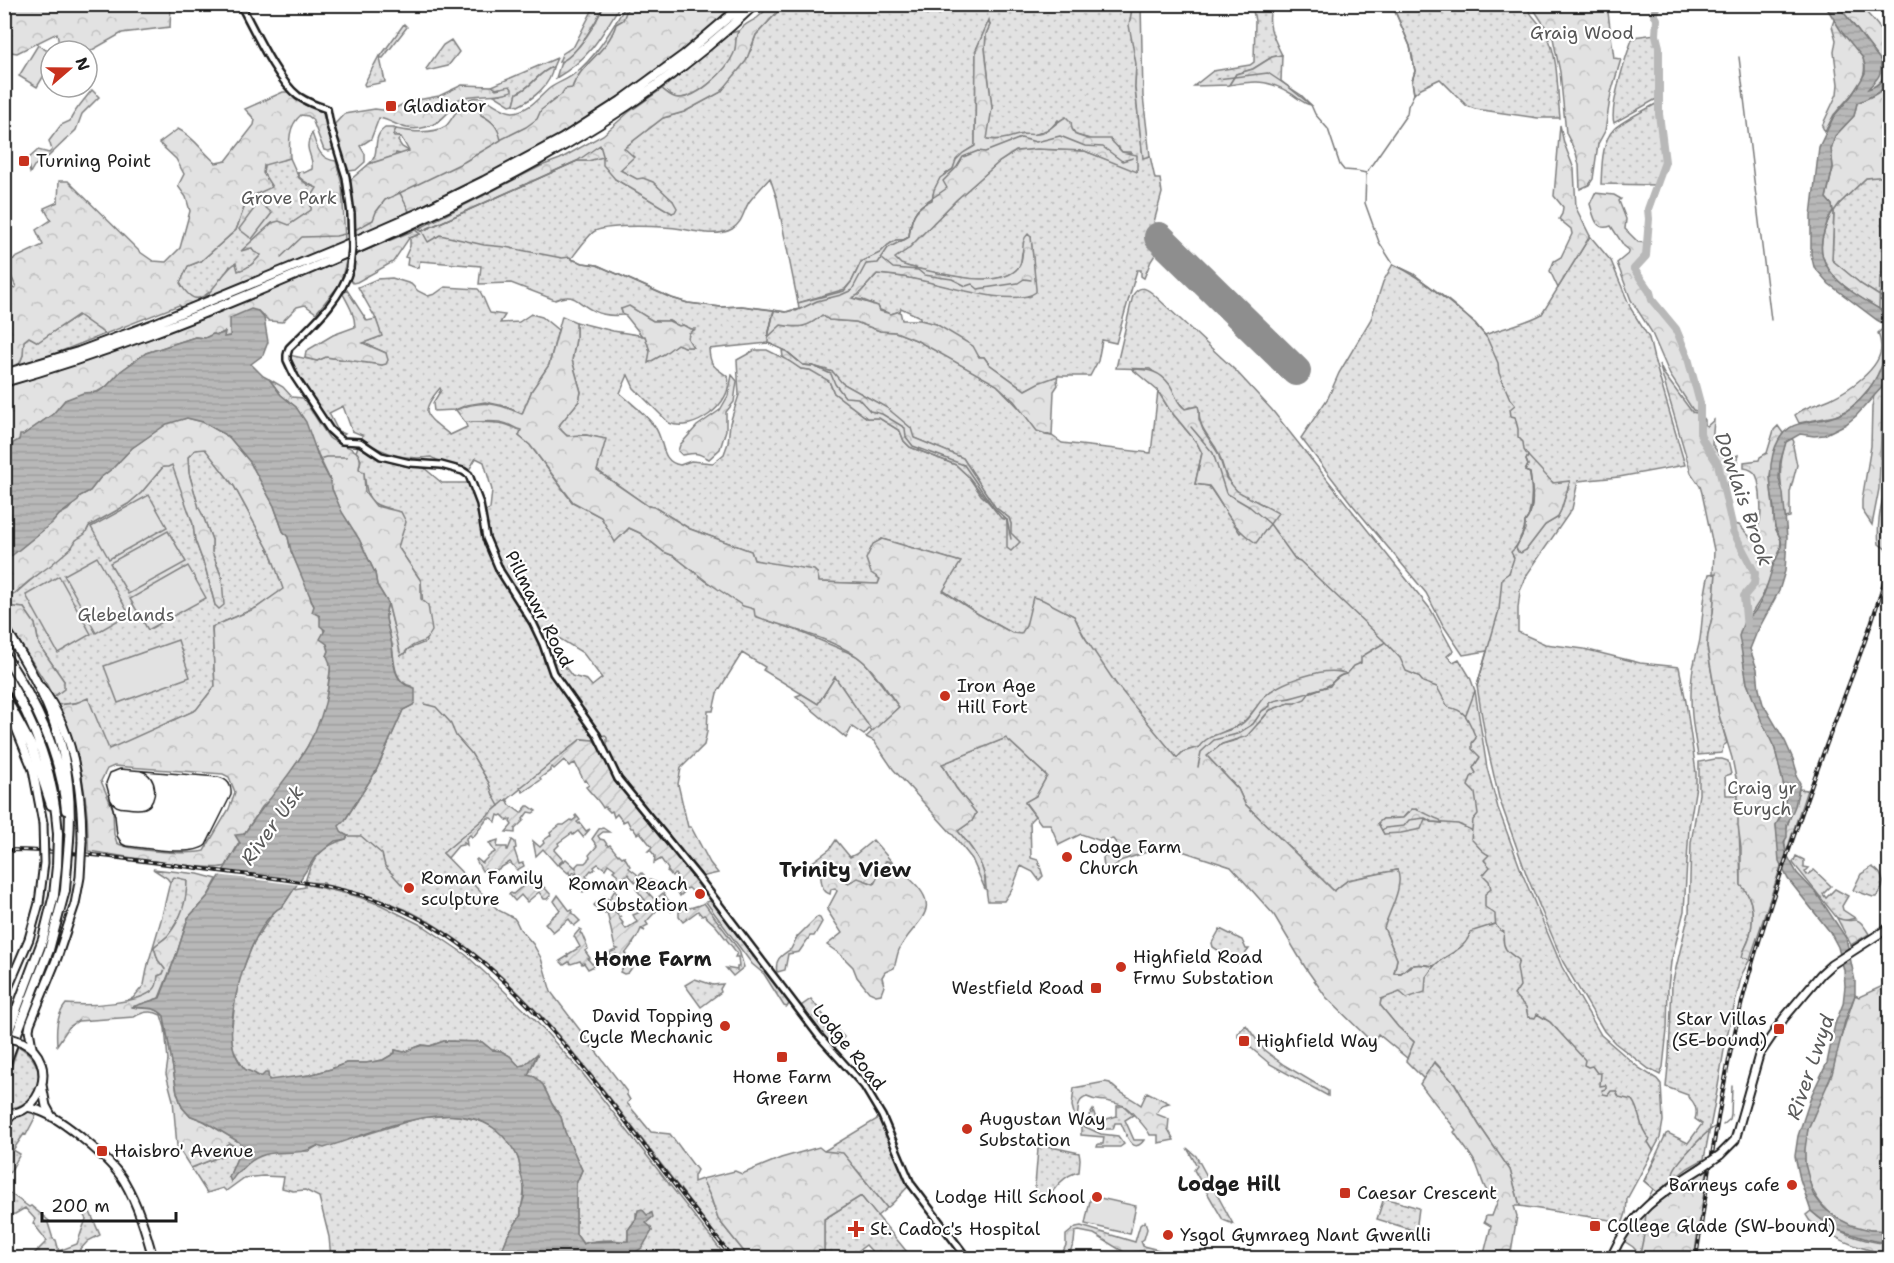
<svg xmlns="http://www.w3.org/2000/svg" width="1894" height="1263" font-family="'Shantell Sans',sans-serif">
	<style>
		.grass { fill: url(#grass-dots); stroke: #7f7f7f; stroke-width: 1.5; fill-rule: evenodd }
		.forest { fill: url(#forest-crowns); stroke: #7f7f7f; stroke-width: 1.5; fill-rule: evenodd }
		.garden { fill: url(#garden-furrows); stroke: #7f7f7f; stroke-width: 1.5 }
		.pitch { fill: #e2e2e2; stroke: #7f7f7f; stroke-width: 1.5 }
		.water { fill: url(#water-rules); stroke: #7a7a7a; stroke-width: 1.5 }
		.pier { fill: #fff }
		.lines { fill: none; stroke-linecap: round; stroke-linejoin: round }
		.stream { stroke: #7a7a7a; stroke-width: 1.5 }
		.river { stroke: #b8b8b8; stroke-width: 8 }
		.runway { stroke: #8e8e8e; stroke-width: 30 }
		.minor-casing { stroke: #1c1c1c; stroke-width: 10 }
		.major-casing { stroke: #1c1c1c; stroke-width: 11 }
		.highway-casing { stroke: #1c1c1c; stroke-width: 12 }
		.minor { stroke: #fff; stroke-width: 5 }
		.major { stroke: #fff; stroke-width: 7 }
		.highway { stroke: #fff; stroke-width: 8 }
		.tram { stroke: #1c1c1c; stroke-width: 1.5 }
		.rail-casing { stroke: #1c1c1c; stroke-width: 4 }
		.rail { stroke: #fff; stroke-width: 1.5; stroke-dasharray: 4.5; stroke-linecap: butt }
		.minor-bridge-casing { stroke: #1c1c1c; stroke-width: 10; stroke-linecap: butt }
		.major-bridge-casing { stroke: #1c1c1c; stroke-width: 11; stroke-linecap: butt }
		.highway-bridge-casing { stroke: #1c1c1c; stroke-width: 12; stroke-linecap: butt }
		.minor-bridge { stroke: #fff; stroke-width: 5 }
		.major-bridge { stroke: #fff; stroke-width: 7 }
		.highway-bridge { stroke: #fff; stroke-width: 8 }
		.poi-dot { fill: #c8321e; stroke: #fff; stroke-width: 2 }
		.labels { text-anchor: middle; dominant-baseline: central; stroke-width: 4.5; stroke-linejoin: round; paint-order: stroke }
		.park-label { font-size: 18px; fill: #575757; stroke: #fff }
		.poi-label { font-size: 18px; fill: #1c1c1c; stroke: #fff; text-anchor: start }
		.street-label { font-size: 18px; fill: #1c1c1c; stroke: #fff }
		.water-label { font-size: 20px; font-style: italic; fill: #5a5a5a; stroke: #fff }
		.neighbourhood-label { font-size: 20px; font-weight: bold; fill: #1c1c1c; stroke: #fff }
		.quarter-label { font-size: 21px; font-weight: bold; fill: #1c1c1c; stroke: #fff }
	</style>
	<defs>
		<pattern id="grass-dots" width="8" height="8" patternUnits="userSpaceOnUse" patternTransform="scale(1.5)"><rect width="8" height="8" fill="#e2e2e2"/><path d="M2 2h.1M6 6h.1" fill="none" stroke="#c1c1c1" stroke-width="1.8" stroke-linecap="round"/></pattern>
		<pattern id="forest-crowns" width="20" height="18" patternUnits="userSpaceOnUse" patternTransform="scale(1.5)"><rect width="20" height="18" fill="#e2e2e2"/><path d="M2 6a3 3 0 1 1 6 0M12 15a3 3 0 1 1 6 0" fill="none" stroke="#c1c1c1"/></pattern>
		<pattern id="garden-furrows" width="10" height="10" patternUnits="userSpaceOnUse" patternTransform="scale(1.5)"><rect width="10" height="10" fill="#e2e2e2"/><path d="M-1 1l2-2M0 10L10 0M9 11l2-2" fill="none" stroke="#c1c1c1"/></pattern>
		<pattern id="water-rules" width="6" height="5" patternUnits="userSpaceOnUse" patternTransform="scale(1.5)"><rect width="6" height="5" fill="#b8b8b8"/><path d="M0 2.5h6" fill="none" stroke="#9e9e9e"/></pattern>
	</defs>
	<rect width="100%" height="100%" fill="#fff"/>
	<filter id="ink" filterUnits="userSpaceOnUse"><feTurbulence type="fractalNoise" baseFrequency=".0167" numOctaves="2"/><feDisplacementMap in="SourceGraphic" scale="12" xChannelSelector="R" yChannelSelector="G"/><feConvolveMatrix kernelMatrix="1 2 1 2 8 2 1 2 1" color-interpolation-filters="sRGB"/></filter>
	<g filter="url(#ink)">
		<path class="grass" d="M595,5H604C597,20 576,58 559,62L562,54L574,46Z
			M784,5H1133L1131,8L1136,64L1135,88L1143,157L1150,156L1155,179H1160L1162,193L1154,222L1304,370L1296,379L1233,315L1160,247L1151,261L1144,278L1141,276V270H1137L1116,343L1102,340L1098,361L1090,376H1058L1025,390L989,364L984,357H979L936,324L920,320V317L901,308L900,311L891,314L880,310L878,306L863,300L850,298L858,295L877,274C888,275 899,276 910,278C952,285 987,300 1031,296L1034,272L1031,237C1028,242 1024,248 1022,253C1021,258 1022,263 1019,267C1000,292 935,272 910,267L901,265L894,258L908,249L956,200L999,162L1016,151L1037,149L1085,151L1137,171L1131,152H1122L1118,147L1076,135L1072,129L1058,120L1051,128L1032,136L1022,134L1005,140L986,139L992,108L985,49L986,34L990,25L989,21L976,50L975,146C964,152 957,157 953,169C941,176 934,186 932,200C914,207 911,218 909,237L904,240H896L888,245L880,253L861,262L852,281L845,289L798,303L777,199L770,178C763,186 755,194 749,202C743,212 743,222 732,229C718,237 697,232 682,229C665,226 610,224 595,231C590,233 575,254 571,259L583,263L597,265L671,298L688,303L721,307L742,306L774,310L768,336L781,325C800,328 807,328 822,315L829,320L856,322L880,331L896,332L916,340L946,356L997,385L1045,435L1052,436L1062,443L1151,453L1158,391L1169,409L1197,443L1202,453L1195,484L1209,486L1240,533L1266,506C1256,501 1244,497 1236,490C1224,479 1224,466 1218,452C1211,437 1198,429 1199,410L1191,407L1185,409L1176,399L1169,384L1150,369L1116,368L1133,295C1139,286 1144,287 1152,293L1236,371L1272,410L1431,610L1453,651L1447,656L1453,662L1459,659L1470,677L1475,691L1487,768L1498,808L1522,873L1562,967L1601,1035L1639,1068L1657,1079L1661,1084L1663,1121L1660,1138L1627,1199L1626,1213L1623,1222L1520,1206L1510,1170L1479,1125L1455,1084L1435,1062L1424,1079L1406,1061L1414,1042L1398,1027L1380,1005L1381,999L1401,991L1426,977L1434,966L1410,965L1401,973H1394L1397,959L1384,928L1397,870L1348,880L1334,891L1245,804L1238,789L1207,756L1222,744L1237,740L1260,722L1270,710L1289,703H1295L1311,691L1342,674H1345L1339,671L1311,675L1271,691L1242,724L1225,731L1200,747L1183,752L1177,758C1140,713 1098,669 1074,616L1058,609L1026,627L1021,635L1012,633L978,614L943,590L960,562L882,539L880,579L878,584L819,582L817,573L754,560L751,551L690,529L654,507L648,506L597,470L605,439L586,435L567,436L559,428L560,424L579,401L581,392L572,360L576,339V322L613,331L645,336L650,351L649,362L677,344L685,347H692L688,339L689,333L694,330L683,325L679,326L669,321H653L641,314L621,309L623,315C613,316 602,315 594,311C577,304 576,291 555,300L511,283L479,284L481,266L420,261L418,268L407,265L408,258L405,257L410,246V238L420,234L415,230L418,229L422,231L577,161H588L603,156L615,179L672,213L673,201L620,170L624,148L663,118L684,112L721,92L751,50L756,35ZM768,343L786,351L803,365L813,366L832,372L842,383L887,408L914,438L963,458L995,507L1009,518L1011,524L1010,533L1008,531L1007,520L981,495L968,476L956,465L910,447L904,441L900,431L879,418H867L834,393L829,381L820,374L810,370L801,369L791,362L767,350H755L737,360L739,395L730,423L728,443L724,454L713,463L691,461L680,465C660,462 665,441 655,427C646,414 632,404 620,393L628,375L634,388L669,423C692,434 734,404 728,377C716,367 710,368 709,349ZM1416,809L1432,818L1440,820L1425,818L1384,834L1378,823L1383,819L1403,818L1407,813Z
			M1252,5H1272C1265,23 1274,39 1282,55L1272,57L1253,69L1236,74L1229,85L1194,86L1213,71L1250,65L1254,62L1255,21Z
			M1392,5H1525C1531,16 1541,24 1547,35C1559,59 1557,92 1560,118H1538L1475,109L1467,106L1440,79L1421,88L1414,94L1412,81L1415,71L1410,46Z
			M404,24L407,27L383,58H380L385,82L365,86L364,84L379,56L380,57Z
			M738,31C735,39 737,47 734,54C726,71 698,98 678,98C672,98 667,93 662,89L731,33Z
			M1656,34L1659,47L1658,98L1614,123C1609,108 1627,53 1633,37Z
			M451,40L459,52L448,66L427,71L426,69L443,45Z
			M557,58L553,67C536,73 533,87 517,93L514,104L510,105L494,95L501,94L506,87L495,89L492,86Z
			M1659,102L1665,162L1657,185L1601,184C1602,168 1601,142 1614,129C1625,119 1646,110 1659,102Z
			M385,128H394L396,129L393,135L394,137H401L398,141L402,147L409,151L404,155L396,153L395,156L369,164C382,153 370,138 385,128Z
			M290,158L299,178L308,185L318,188L310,203L312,210L289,225L284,224L243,250L252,247L261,255C254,263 248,269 238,271L230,266C224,277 206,303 191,298C185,296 183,288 180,283L188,266L201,261L236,230L245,205L254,195L271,187L263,173L264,164Z
			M1879,176H1889V302L1862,285L1832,260L1834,211L1839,204L1866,178Z
			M1590,236L1611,261L1631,309L1649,338L1654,359L1685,465L1619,477L1578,481L1572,509L1528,573L1520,591L1518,608V632L1545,644L1584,649L1640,663L1679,667L1686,702L1696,772V786L1689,828L1684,911L1671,962L1668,987L1667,1030L1663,1067L1660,1075L1649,1069L1615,1043L1604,1031L1563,962L1527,876L1499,798L1486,741L1477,686L1487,651L1463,655L1443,625L1426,593L1351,503L1301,438L1328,398L1339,373L1371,319L1383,282L1393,264C1424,279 1461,308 1485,335C1504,327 1525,324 1542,314ZM1528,465L1554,483L1570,482L1561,510L1557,518L1545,525L1526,550L1520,538C1533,515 1534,491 1528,465Z
			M392,278L411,284L418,291L428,296L435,294L445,287L478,289C482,292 486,306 490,313L505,315L500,323L519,322L531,314L542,317L558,330L549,365L532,390L522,414L504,406L485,402L467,405L455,410L434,411L433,403L441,390L440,388C417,415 427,416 450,435L467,427L465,422C478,423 490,421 504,424C510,425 515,429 522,430L519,436L530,445L572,502L601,517L615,541L629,528L640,533L664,552L674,556L706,581L755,609L769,621L791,628L857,656L866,664L899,707L872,732L835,677L818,704L763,670L765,667L742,653L717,693L713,711H708L707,732L704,745L681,768L678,784L688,827H691L710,863L718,873L701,877L678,850L644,804L619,775L607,749V738L605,735L601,737L555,671L550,659H559L572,676L587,680L592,686L602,678L583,653L554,635L544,638L501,568L488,534L483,512L490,509L492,490L484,462L476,458L469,470C460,467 436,461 431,457C403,461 386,453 362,441V435L352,431L343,406L329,413L338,431L345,434L342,436L336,434L297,376L289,355L317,361L326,357L382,365L386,353L363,343L381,336L376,319L358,287L377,279Z
			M79,315L105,334L54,354L19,365L23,355V342L29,337L38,341Z
			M358,446C377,456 400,469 423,467L442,483H471L472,493L478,502L483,539L498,572L531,627L542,650L544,661L550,674L595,737L593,740L581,739L443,853L498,910L514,918L516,921L520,929L533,944L541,958L551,992L627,1092V1095L630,1100L627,1103L651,1132L670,1134L697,1170L694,1176V1182L702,1179L711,1198L718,1219L749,1258H734C700,1215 667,1172 634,1129C575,1052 510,969 426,920C395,902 362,892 327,887L324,883L305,882C311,859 323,845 346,839L348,836L342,833L338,826L345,820L376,771L403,710L413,705L411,686C391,682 395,655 391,640C388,626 383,617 388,603L393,624L405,654L408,649L426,642L421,581L398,547L400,537L391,509C366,504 367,496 364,473L359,469L361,460L356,452Z
			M205,448L234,486L271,554L284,589L256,608L212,627L215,686L196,710L109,750L79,702L57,705L53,697L58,693L64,681L39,645L35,624L24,608L5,606V590L15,594C35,575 58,561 76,540C81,534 87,534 89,526L128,504L141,493L163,467L173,464L193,524L195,540L206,570L215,605L222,594V578L212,552V540L203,516L199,509L189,473L188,457L195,450Z
			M1716,573L1713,614L1708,634L1707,646L1719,715L1727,743L1723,746L1722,753L1698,755C1693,729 1689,703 1692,676C1693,663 1698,651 1700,639C1703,617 1703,596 1709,574Z
			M1006,738L1047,776L1036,796L1025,803L1035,816L1030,821L1031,858L1038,860L1043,876L1039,880L1033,872L1021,866L1012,889L1004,901H988C986,893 986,885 985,877C981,859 970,846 958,831L972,821L976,813L956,788L942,764Z
			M1715,759H1722L1728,761L1731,774L1725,776L1726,795H1738L1741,885C1755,899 1754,921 1749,939C1747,945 1743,950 1743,956L1750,959L1742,974L1725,1044L1718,1086L1704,1159L1688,1168L1657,1192L1644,1181L1666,1134L1668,1133L1688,1143L1702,1124L1695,1119C1698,1111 1695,1102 1688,1097V1095L1666,1087L1669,1056L1672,985L1689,913L1691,843L1699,794V762Z
			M836,840L850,857L856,854L873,840L892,862L886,861L874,884C866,880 857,878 848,884L836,870H825L820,873L811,863L830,849Z
			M1796,856L1804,860V867L1809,868L1805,872L1807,875L1814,870L1831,886L1823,894L1826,898L1835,889L1848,896L1842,906L1843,910L1855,918L1844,921L1837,918L1793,863Z
			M1872,867C1885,874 1886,887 1876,897H1873L1853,890L1861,874Z
			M174,877L187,879L186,904L183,911L169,935L154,947L158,960L165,969L163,974L158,976C158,979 158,983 157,986C153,994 135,1000 126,1001L133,998L144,985L148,964L161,920L170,882Z
			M305,884L356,896L381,905L425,927L466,955L534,1019L583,1074L727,1258H642L635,1256L634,1253L652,1231L646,1223L651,1213L647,1215L636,1213V1219L628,1230V1241C622,1242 619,1241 613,1240C604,1240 592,1240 583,1244L576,1234V1184L582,1170L565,1132L561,1117L552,1104L543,1085L528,1075L537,1056L524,1065L519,1066L510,1056L501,1051L492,1050L482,1042L444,1041L430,1046L422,1045L404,1052L395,1050V1053L383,1060L366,1063H346L331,1069L309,1075L280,1080H268L244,1069L234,1052L231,1034L237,987L244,966L254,942L276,909L283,906L294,889L305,887Z
			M710,901L714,904L786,996L789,1004L787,1007L784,1006L764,974L752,964L706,902Z
			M1220,929L1242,940L1246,949H1249L1238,963L1213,947L1212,943Z
			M695,979L713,985L723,984L720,989L721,992L701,1007L685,985Z
			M811,999L828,1021L844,1037L834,1048L801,1006Z
			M1246,1025L1264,1050L1284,1065L1328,1091V1096L1270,1064L1238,1037V1033Z
			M18,1046C51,1064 43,1107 5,1109V1087Z
			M1117,1106H1124L1133,1115L1125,1120L1134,1140H1144C1132,1157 1125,1131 1121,1123H1115L1113,1129H1102L1089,1122L1088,1118L1093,1110L1097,1122L1117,1116Z
			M39,1110L26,1135L24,1134L13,1150L20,1154L5,1181L7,1120L20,1111Z
			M450,1115C481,1118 509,1128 519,1161C520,1165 520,1170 521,1174C522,1176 524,1181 524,1183C526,1195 520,1204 521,1215L508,1235L499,1258H331L329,1237L319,1197L305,1190L293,1191L282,1188L284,1177L263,1176L244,1178L226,1191L223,1188L207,1193L191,1168L226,1154L225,1145L229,1143L234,1146L235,1150L239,1154L229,1177L240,1172L250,1161L260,1155L269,1152L309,1151L317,1146L364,1135L419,1118Z
			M882,1116L911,1184C902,1192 897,1200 887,1208L857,1170L824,1151Z
			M1081,1125L1101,1134L1118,1136L1124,1144L1120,1147H1097L1098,1144H1103L1104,1137L1081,1135Z
			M1042,1145L1079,1153L1080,1159L1079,1172C1065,1174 1053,1189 1047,1201L1034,1198L1038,1149Z
			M1187,1148L1196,1156L1233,1224L1223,1220L1194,1170L1197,1166Z
			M4,1189L29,1207L31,1206L49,1221L48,1223L53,1239L56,1240L59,1251L77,1244L86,1219L83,1214L90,1212L100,1235L88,1241L77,1253L61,1258H30L47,1241L33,1223L35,1219L25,1208L15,1214L5,1215Z
			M861,1196L912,1258H878L866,1245L854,1254L857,1258H824V1219Z
			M1384,1198L1419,1208L1416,1231L1377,1219Z"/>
		<path class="forest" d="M1133,4L1141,5L1143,96L1150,156L1143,158L1135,88L1136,64L1129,25Z
			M4,5H171L170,27L122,33L87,53V51H60L57,33L17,53L5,51Z
			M604,5H620C601,37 589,59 556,78L561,62C578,54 597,22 604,5Z
			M626,5H733C630,111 489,176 356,236L349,181L369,164L409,151L401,137L393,135L396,129C411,132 432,135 446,126C449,123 452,118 454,115C459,109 463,102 470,99C485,92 499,112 513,112C529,111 538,98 550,88C558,82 567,80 574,74C595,59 613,27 626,5Z
			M771,5H784L756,35L746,61L721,92L684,112L663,118L624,148L634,157L620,170L637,179L643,178L653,182L673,201L677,208L675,212L672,213L615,179L603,165V157L588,161H577L422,231L418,229L541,166L560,159L603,135L629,112L662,89C666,92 672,98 678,98C698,99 727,70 734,53C737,46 734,37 739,31C744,24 751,22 757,18C762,14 767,9 771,5Z
			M1531,5H1607L1614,58L1621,59L1611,93L1605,131L1598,144L1593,179L1589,185L1580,189L1579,165L1576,153L1566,133L1560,72L1553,38Z
			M1838,5H1859C1867,13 1875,21 1881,30C1894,52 1893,80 1867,90L1881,61Z
			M989,20L990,25L986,34L985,49L992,108L987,139C1001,141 1006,138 1019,135C1027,133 1034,136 1043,133C1052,129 1057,121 1066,117L1071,122L1072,129L1076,135L1088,139H1110L1122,152L1137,155V172L1085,151L1037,149L1016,151L999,162L956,200L908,249L895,258L901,264L910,267C936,272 998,291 1018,268C1026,258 1019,242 1028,234L1031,237L1036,289V292C1014,309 936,282 909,278C899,276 888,275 877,274L858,295L852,298L878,306L880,311L891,314L900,311L902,320H920L936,324L973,346L979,357H984L989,364L1025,390L1038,383L1058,376L1057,380L1058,385L1054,391L1052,436L1037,431L1014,401L997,385L916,340L896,332L880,331L856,322L829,320L822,315C807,328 800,328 781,325L768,337L774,310L786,312L799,309L798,303L844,291L852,281L861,262L880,253L888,245L896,240H904L909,237C911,218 914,207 932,200L934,190L940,178L953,169L956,160L963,153L975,146L976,50Z
			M1834,20L1863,58C1871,82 1846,98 1834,115C1831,120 1828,126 1825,132L1822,126L1837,94L1838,84L1834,52L1836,40L1832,26Z
			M1282,55L1281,81L1311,105C1303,104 1297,97 1290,93C1267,79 1254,81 1229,85L1236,74L1253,69L1272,57Z
			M553,67C551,85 533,99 518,106L514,104L517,93C532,88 537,73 553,67Z
			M1889,79V176L1866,178L1839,204L1834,211L1832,260L1862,285L1889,302V315C1861,297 1809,274 1824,232C1827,223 1828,218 1833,211L1832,205L1826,198L1833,168L1831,149L1835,136L1854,116L1857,103C1870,97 1884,93 1889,79Z
			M462,85L492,86L496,89L510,86L512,89V91C495,98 476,92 459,99C446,118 431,132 407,128C397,126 390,120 379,118L371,139L360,146L365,154V162L356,170L349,171L346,168L333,126L344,114L375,109L390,111L407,102L439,96Z
			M92,90L99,97L82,114L76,130L49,156L34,166L30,173L27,160L38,150L49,153L52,150L49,141L61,125L70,121C73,112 85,99 92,90Z
			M283,92H288L305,105L322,111L334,149L329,151L324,150L312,119L308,116L301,115C288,126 289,141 290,158L264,165L263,173L272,187L254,195L245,205L236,230L201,261L188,266L180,283C203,324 218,272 236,263L238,271C248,269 254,263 261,255L254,252L252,248L241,251L272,223L279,221L289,225L311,210L312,196L317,188C310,184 301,182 297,173L301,171L304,173L312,169C314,153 302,152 312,133C317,147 319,159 336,161L342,185L345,240L218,295L183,308L179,305L105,334L78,315L38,342L29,337L24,341L23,355L19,365L5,370L4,293L16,287L5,263L43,245L36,230L51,220L44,208L58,202L59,181H68L140,252L153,261L166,262L180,248L190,211L186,197L178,186L184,174L176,159L159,143L178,129C193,136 203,152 216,163L226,161L254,125L255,120L245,109Z
			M1560,125L1564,143L1574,169L1576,208L1590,236L1558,288L1550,271L1554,261L1561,257L1572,234L1571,229L1559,219L1562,214L1563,207L1554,196Z
			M1595,193L1614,195L1621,199L1619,201L1626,219L1625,229L1638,242L1647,243L1646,256L1634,269L1650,292L1652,300L1676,329L1688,358V366L1697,389L1700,412L1693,410L1670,375L1651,331L1631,300L1617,263L1629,253V250L1624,246L1611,226C1595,232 1594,216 1590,204Z
			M415,230L420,234L409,238L393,262L357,282L353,283L350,280L354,255Z
			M347,258L340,284L316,313L305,305L297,307L282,322L269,321L258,311L230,336L224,337V332L218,335L213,334L205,338L195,337L146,353L121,371L107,386L97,392L65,400L53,414L23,435L5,454V387C122,352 234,306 347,258Z
			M347,290L367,321L376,319L382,336L363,343L386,353L388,360L386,364L382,365L326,357L317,361L305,358L306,351L333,335L355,327C355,315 349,305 343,294Z
			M629,306L653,321H669L679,326L683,325L690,329H695L689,333L688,339L693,347H685L677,344L664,354L648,363L650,351L645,336H642L626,316L623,315L621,309Z
			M562,316L576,322V339L572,360L581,392L579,401L560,424L559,428L567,436L586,435L606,439L597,471L648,506L654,507L690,529L751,551L754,560L814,570L817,573L819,582L878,584L880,579L871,573L866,559L873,544L882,539L961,562L943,591L978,614L1012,633L1021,634L1026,626L1033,597L1043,600L1074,616L1083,635L1116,684L1177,758L1183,752L1199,747C1207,734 1226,733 1240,725C1250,719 1256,706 1264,697C1279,682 1326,665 1347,674C1339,674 1334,679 1330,686L1311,691L1305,699L1295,703H1289L1270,710L1247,736L1222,744L1207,756L1238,789L1245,804L1334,891L1348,880L1397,870C1405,884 1389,912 1384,928L1397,959L1394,973H1401C1414,962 1418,964 1434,966L1426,977L1425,992L1407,998L1400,992L1381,999L1380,1005L1398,1027L1414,1042L1407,1058L1378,1034L1373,1043L1326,997L1305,967L1274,915L1231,867L1173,848L1153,850L1120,861L1115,866L1104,868L1103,858L1108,854L1118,850L1119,847L1113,839L1101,841L1081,834L1059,845L1050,824H1041L1025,802L1036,796L1047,776L1006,738L942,764L956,788L976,813L972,821L958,831C972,849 987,866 985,889L972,859L953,835L893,769L874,741L866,737L899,707C888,692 877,674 864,662C840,640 786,628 755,616L754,609L743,606L706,581L674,556L664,552L640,533L629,528L615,542L601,517L573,502L530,445L519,436L521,430C515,429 513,426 507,424C494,419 479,423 465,422L456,410C482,399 497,403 522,414L532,390L549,365Z
			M1887,325L1889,327V348L1884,363L1873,384L1858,401L1847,411L1835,416L1799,423L1795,415C1805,406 1817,405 1830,399C1847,391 1881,369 1881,347C1881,342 1880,338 1878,333Z
			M782,350L786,351L803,365L813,366L833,372L842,383L887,408L911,428L914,438L963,458L995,507L1009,518L1011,524V533L1020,542L1011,551L1007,548V520L1001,518L968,476L956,465L910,447L904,441L900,431L879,418H867L834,393L829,381L810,370L801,369L783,357Z
			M1659,364L1664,374L1692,412L1701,414L1705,420V425L1707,426L1714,420L1712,444L1719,454L1724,455V459L1731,460L1733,457L1738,455L1737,462L1734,465L1733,478L1725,489V497L1733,524L1739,525L1750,537C1764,525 1761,510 1760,493C1758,481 1759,470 1744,468V462L1759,460L1760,457L1767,453L1774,430L1778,426L1783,433L1774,452L1770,476L1775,527L1781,540L1780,552L1773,564L1771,576L1762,597L1748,619L1742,651L1747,683L1775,749L1786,795L1784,810L1776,825L1781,866L1750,959L1742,957C1743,950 1747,946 1749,939C1754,921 1755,899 1741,885V848L1738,825V788L1732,758L1719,715L1707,646L1708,634L1713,614L1716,573L1713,574L1714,550L1702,493L1700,486L1691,473Z
			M1132,369C1148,369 1160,371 1170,385C1176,394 1176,403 1185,409L1198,406L1199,410V419L1203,430L1218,453L1226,478L1237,491L1278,513L1256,543C1229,525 1226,509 1209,486L1195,484L1202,453L1197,443L1169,409L1158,391Z
			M732,375L737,381L734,402L726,412V430L720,449L709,459C696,452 696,453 682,455L678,451L680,445L697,426L720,410L728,396Z
			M269,379L283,387L292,397L303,398L329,438C337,445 359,447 360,459C361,462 359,465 359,469L364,473L365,492L376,506L401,512L406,522L398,547L421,581V599L428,605L432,631C423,647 420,639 408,649C406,651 404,654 401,656L388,603L377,585L375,573L359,539L342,513L332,489L331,482L296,407L281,395Z
			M1883,386L1879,489L1872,525L1862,510V500L1871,446L1872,407L1874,395Z
			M187,418L203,422L229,437L250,462L274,506L283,531L288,537L291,551L309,591L311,601L320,616L329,651L327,656L331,664L325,708L319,725L306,749L280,789L262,807L244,834L226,866C212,873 111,854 88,851C89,801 81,751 57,705L76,703L88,698L109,749L196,710L215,686L212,627L256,608L283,589L271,554L234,486L205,449L195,450L188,457L189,473L199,508L203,516L212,540V552L222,578L224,605L219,609L215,605L206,570L195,540L193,524L172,465L168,467H163L141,493L128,504L89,526L85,534L76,540L72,547L51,565L29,581L14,594L5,590V561L52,523L59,515L68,510L80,496L90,491L100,478L113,468L132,448L167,423ZM114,766L223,774L229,777L235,792L229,809L204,851C188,855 131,851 117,843L114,834L113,809L101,781L107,769Z
			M1792,438L1794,442L1793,446L1797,465L1790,492V517L1785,518C1782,487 1776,472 1786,441Z
			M1889,449L1890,548L1889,551L1879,544C1876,521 1883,500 1887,478C1888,468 1889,458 1889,449Z
			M1528,456L1553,483L1570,481L1561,510L1557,518L1545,525L1526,550L1521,553L1518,552L1516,548L1525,529V522C1536,509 1532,489 1530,473L1525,471L1528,465L1526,460Z
			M5,606L24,608L35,624L39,645L64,681V689L53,697L47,685L5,619Z
			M835,677L870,728L864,735L852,727L846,738L796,696L802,694L818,704Z
			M1799,789L1807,790L1786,853C1781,831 1794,810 1799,789Z
			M1412,809C1421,809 1430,817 1440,820L1442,823L1432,822L1425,819L1421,829L1401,833L1384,834L1378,823L1383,819L1403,818Z
			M886,861C896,863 901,872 909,878C947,911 913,921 899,950C897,955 896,962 894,968L885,972L882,977L884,986L881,994L876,995L869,992L857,977L853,967L840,954L827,945L842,933L827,910L837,891L835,888L831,889L830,894C821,891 822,882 820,873L825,870H836L848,883L858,878L874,884Z
			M153,869L198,874L217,879L208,896L188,918L177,953L159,998L133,1007C145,1010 155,1005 164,1016L177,1092L182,1107L189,1115L204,1121L239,1142L242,1146L239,1154L235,1150L234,1146L229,1143L226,1145L228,1151L226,1154L191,1168L177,1146L173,1100L166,1074L168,1060L165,1028L161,1015C152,1010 142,1012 134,1017L78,1021L69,1027L57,1045C56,1030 56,1016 66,1004C87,1006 141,1004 154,989C158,985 157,980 158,976L163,974L165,969L158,960L154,947C158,942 165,940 169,934C182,918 187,900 187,880L174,877L170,882L167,878Z
			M817,917L820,918L822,922L814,936H810L799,952L788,954L785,970L777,972C774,959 782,955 791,949L797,937Z
			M1837,918C1856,926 1855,910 1869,934L1851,945Z
			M1889,979V1231C1876,1231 1862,1230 1849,1225C1812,1208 1797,1168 1808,1129C1813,1113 1821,1098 1826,1082C1836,1053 1845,1024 1855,995L1859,997L1883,986Z
			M1434,1062L1455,1084L1479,1125L1510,1170L1520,1206H1514L1517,1216L1510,1258H1483L1491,1226L1484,1222L1486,1216H1492L1498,1200C1482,1192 1483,1179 1476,1164C1470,1153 1461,1143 1454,1132L1456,1130L1420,1084Z
			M1105,1082L1110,1083C1116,1092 1131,1097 1141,1105L1147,1092L1169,1103L1162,1105L1156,1114L1169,1119L1168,1129L1174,1140L1158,1143V1135H1150C1148,1130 1129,1108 1124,1106C1123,1105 1107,1101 1106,1101C1097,1100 1095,1101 1087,1097C1075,1100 1080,1112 1076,1121L1072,1106L1074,1088Z
			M819,1147L824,1151L843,1153L887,1208L877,1216L861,1196L824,1219V1258H749L718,1219L711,1198L702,1179L735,1171L742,1174L781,1158Z
			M1708,1166L1694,1258H1643L1633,1247L1624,1241C1643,1206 1677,1189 1708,1166Z
			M1811,1211C1832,1231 1860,1241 1889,1244V1258H1880V1253C1863,1248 1846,1244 1831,1234C1824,1229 1820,1222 1811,1223L1806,1215Z
			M1145,1221L1147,1229L1144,1239L1141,1241L1143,1246L1187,1257L1186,1258H1158L1141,1251L1127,1254L1094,1234L1079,1231L1075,1232L1074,1243L1067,1258H1060L1066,1245V1235L1076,1227L1081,1226L1135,1242L1140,1225Z"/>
		<path class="garden" d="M581,739L593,740L597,744L612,773L626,793L641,809L702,890L696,895L689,888L683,890L684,892L680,896L677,891L683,886L675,874L672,876L668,871L667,872L668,869L661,859L654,863L655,856L651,851H648L652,847L640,832L637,834L633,828H631L627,820L623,822L617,814L614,817L612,811L610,812L605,807L603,808C598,799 593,796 586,787L589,785L586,780L584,781L575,763L569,766L564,760L554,769L552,767L550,769V771L540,778L541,780L523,792L520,788Z
			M507,799L510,805L521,813L527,806H529L536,811L533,813L528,812L523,819L524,820L515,829V833L506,832L512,825L510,822L511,820L510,819L508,821L502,815L500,816L498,815L496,822L491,818H488L474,836L472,837L470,835L466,838L467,845L463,842V845L458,846L448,858L443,853Z
			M576,815L580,820L577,822L579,824L580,823L586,831L590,829L583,837L578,831L573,835L572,833L558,843L559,845L554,850L563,860L557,865L543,849L536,856L533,841L540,847L544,843L543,841L551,835L550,833L560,825H564L571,820L572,821L576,818L575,816Z
			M603,828L609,832H603L598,836L600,839L604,840L608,846L610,845L618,855L619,854L622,857L624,856L630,866L629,868L637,874V877L642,873L644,875L636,883L628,874L615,888L610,882L618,875L613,871L615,869L608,864L605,869L598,864L594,867L595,869L592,871L591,870L586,876L592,884L583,892L581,890L586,885L575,874L577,873L576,871L570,875L569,872L568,873L559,865L566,859L576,868V866L579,863H585L588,860V859L590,857L589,855L597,846L592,839L599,829Z
			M498,840L497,847H507V850H508L512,840L515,842L516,848L514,849L519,864L523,863L524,866L517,870L510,862L495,871L493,869L489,874L485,869L482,871L476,860L477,859L482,863L490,855L495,852L489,843Z
			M529,870L527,873L531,880L533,879L541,886L539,888L541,890L544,887L551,895L547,899H544L539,892L527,902L521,895L515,901L509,894L511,893L513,894L526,883L521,875Z
			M650,880L655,882L650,886L647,883L643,887L655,900L663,893L672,905L671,911L665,904L663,905L660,903L658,904L660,907L646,922L648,925L642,928L645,931L641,929C638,938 631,946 625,954L634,965L628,973L624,974L620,972L627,963L620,959L616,954L613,958L609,953L618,949L615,948L607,912L604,913V906L596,908L594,905L604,896L609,900L615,890L619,898L612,905H614L618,909L615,912L618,913L617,914L619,917L621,916L619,918L623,923L622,924L626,929L637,922L633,915L638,913V909L641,906L639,903L645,900L636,889Z
			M558,895L570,911L572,910L573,912L572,913L580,921L574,926L569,919L553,932L545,923L560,910L554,901Z
			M704,903L739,950L744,967L733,976L726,968L737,970V967H739L738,957H735L737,953L716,926L704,915L702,916L698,911L683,922L679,917V912C686,907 696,908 704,903Z
			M580,929L582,930L580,933L582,934L588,949L585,951L590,958L588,959L592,964L595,962L596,965L588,969L584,963L582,964L580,961L571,964L569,962L564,965L560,961L568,956L567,955L580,947L574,936Z"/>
		<path class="pitch" d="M38,45L51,53V64L37,87L19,76Z
			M259,202L272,213L252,239L239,229Z
			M149,495L167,527L109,559L91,527Z
			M168,531L186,562L128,594L110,563Z
			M97,557L129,614L96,633L64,575Z
			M188,566L206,598L148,630L130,599Z
			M59,576L91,634L58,653L26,595Z
			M178,640L190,677L118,703L104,666Z
			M1091,1196L1136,1206L1130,1234L1085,1224Z"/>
		<path class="water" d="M1825,5H1838L1881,61C1882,77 1877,78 1868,89C1880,86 1885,78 1889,66C1890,92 1877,93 1857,103L1854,116L1835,136L1831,149L1833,167L1826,198L1832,205L1833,211C1828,218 1827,223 1824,232C1809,274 1861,297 1889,315V327L1877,320L1829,284L1814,267L1811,254V216L1819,147L1834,116L1852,95L1860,82L1865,73V66L1863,58L1841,31Z
			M251,309L258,311L264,318L268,342L263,355L251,364L263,376L269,379L281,395L296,407L306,422L319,459L331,482L332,489L342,512L359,539L375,573L377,585L388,603C383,617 388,626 391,640C394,653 391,677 406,685C409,687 412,687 415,688V702L413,705L403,710L376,771L345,820L339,826L342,833L348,836L346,839L335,841L315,857L283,906C251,920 223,1019 234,1050C235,1055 242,1067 246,1070C251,1072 254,1072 258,1076H262L265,1073H268L269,1080L309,1075L331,1069L346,1063H366L383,1060L395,1053V1050L404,1052L422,1045L430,1046L444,1041L482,1042L492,1050L501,1051L510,1056L519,1066L524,1065L537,1054L528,1075L535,1077L543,1085L552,1104L561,1117L565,1132L582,1170L576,1184V1234L583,1244L589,1242L628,1241V1230L636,1219L638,1210L642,1209L647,1215L652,1213L653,1217L646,1223L651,1227L652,1231L642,1248L634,1253L635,1256L642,1258C627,1258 623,1251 608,1258H499L508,1235L521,1215C520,1208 522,1204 524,1198C526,1187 522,1180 520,1171C520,1168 520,1165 519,1162C518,1155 512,1147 508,1142C467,1087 376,1132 324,1148L317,1146C292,1161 270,1141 243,1168C238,1173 234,1175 231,1182L229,1177L242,1146L239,1142L204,1121L189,1115L182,1107L177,1092L164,1016C155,1005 144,1009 132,1007L160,998L177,953L188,918L208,896L240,843L235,835L244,834C277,784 319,750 328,688C329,676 333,667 327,656L329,651L327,644L320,639L325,630L320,626V616L312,612L314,606L291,551L288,537L283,531L274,506L250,462L229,437L203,422L187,418L167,424L132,448L113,468L100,478L90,491L80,496L78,501L59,515L52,523L5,561L4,454L12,448L13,443L19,440L20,435H23L53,414L65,400L83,393L98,392L107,386L121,371L146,353L195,337L205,338L213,334L218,335L225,332L224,337L230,336V318Z
			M1889,348V374L1883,386L1856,416L1846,424L1824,435L1814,436L1800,434L1786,442L1780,463L1779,479L1783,493L1787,537L1785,571L1779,591L1756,634L1750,649L1757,669L1759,689L1763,704L1785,741L1793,759L1797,772L1796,776L1800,783L1795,806L1787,825V837L1784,842L1786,853L1797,873L1817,894L1846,938L1855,981V995L1845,1021L1832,1074L1808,1129L1805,1149V1164L1813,1194L1824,1208L1837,1218L1851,1225L1870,1230L1889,1231V1244L1867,1239L1832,1228L1811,1211L1800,1179L1795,1156L1798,1136L1812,1094L1827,1063L1835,1024L1843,1004L1845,986L1844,970L1838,947L1830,932L1788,879L1779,861L1776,825L1784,810L1786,795L1775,749L1762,722L1747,683L1739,636L1744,621C1761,613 1768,582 1773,566C1776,557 1783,550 1781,540C1780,535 1776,531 1775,527C1774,521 1774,515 1774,509C1771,491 1768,473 1773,454C1786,409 1815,430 1846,411C1869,397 1880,372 1889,348Z"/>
		<path class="pier" d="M220,870L303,880L300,885L216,875Z"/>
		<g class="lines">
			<path class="stream" d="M1739,57L1771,320
				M1217,79L1268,73L1301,95L1311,105L1315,114L1328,129L1340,165L1344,170L1357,171L1366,173L1365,203L1379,242L1393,264L1414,274L1475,323L1487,338L1498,363L1499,373L1510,399L1515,405L1510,409L1511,416L1515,417L1518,429V437L1523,442L1524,450L1528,456L1526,460L1528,465L1525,471L1530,473C1532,488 1536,509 1525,522C1525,532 1518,546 1511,552L1514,558L1509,573L1502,578L1499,610L1477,686
				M502,139L526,127L537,119L541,110L561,95L565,89L572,88C580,64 609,51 616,24L623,20L629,4
				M1366,173L1407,114L1408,106L1414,94L1412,81L1415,71L1410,46L1392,4
				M400,193L409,211
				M418,229L422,231L428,242L440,235L484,245L505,247L562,258L570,257L571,259L583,263L597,265L672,298L688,303L721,307L742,306L786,312L792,310L796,311L817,301L841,295L852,290L866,264L878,263L888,248L909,237C912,203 923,206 947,188L943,181L957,167L963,157L978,151L985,152L1021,138L1036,142L1060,136L1085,146L1103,147L1122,161L1133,158
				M353,231L373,220L376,212L385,200L464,162L501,140C498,127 493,121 481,115L476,101
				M422,231L577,161L600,145L604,159
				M281,257L302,237L336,236L349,233
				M881,258L893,268L918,270L924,275L952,279L966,286L972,284L978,289L1018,283L1024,279L1031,280
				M1880,299L1890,311
				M1879,309L1880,276
				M774,311L768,337V343L786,351L803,365L813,366L831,374L835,384L845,397L858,398L870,411L882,414L905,428L906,437L913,446L964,465L993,507L1007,520L1011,539
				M1191,427L1213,453L1226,493L1250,507L1270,524L1295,559L1300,561L1385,642L1400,658L1406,671L1418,676L1423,682L1437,687L1448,707C1468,711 1468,720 1476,738L1472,743V749L1480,757L1473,768L1476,773L1471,777L1468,786L1475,793L1478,814L1473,820L1471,839C1478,845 1481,852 1489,855L1484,860L1490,867L1483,875L1489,881L1491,889L1485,894V907L1495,914C1495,924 1495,928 1504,932C1501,948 1507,952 1519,960L1517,967L1520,986L1514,995L1526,1007L1528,1017L1535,1018L1537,1014L1550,1022L1585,1060L1584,1065L1588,1067L1592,1066L1597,1073H1601L1600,1086L1606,1085V1089L1602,1090L1603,1094L1608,1095L1611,1091H1616L1619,1097L1632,1100C1641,1112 1639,1130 1650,1139L1648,1142L1653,1150
				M319,459L326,457H347
				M424,704L436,707L450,722L456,736L471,753L489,783L493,795L499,806
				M1466,715L1475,691
				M1198,767L1201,752L1214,740L1237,734L1253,724L1262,711L1270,706V703C1278,698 1285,700 1294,697C1303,695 1318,690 1327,686C1335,683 1336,675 1347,674L1354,666L1361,663V657L1384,643
				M1382,830L1385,828L1404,826L1409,820L1425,818L1432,822L1458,824L1471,830
				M348,836H361L382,854L385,866L403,886
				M1394,973H1401C1414,962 1418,964 1434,966C1445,954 1467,950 1470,932L1495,924
				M1723,1125L1730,1119L1731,1114L1732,1086
				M1673,1180C1673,1177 1673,1173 1674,1170C1678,1161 1707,1130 1715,1127
				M1646,1203L1653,1189L1644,1181L1656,1158
				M1640,1254L1644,1235L1646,1212
				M1648,1257L1667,1258"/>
			<path class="river" d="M1657,4L1654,14L1657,19L1656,35L1659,47V114L1665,162L1648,209L1649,219L1646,256L1634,269L1650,292L1652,300L1676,329L1688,358L1700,403V433L1702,439L1718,464L1734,533L1755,573L1754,584L1744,596L1747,629"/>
			<path class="runway" d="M1159,237L1296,371"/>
			<defs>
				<path id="minor" d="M240,4C254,29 276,79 298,96C307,102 317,106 327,109L330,125L346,177L351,214
					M350,268C341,300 312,325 289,348L287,355V360L295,377L330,430L342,441L360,442L381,456L410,463L441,465L463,471L469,475L480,504L486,538L500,571L533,623L543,644L553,673L597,735L618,779L698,877L819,1036L864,1086L882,1116L911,1184L967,1258"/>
				<path id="major" d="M41,687C74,730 82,788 82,841
					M9,711L33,770L43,823
					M4,997L29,939L39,903
					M32,1047L29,1030L30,1024L57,958L75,904
					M42,1085L46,1106L52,1117
					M27,1107C31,1108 36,1109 40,1111C63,1119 111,1160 124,1181C138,1205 146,1232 153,1258
					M4,1113C40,1119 61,1061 22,1042
					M1720,1155L1735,1140L1759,1055L1784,1018L1821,974L1831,965L1890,927
					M1611,1258C1630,1213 1661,1193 1701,1168"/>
				<path id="highway" d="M4,374L78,352L156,323L341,247L419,213L484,181L562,139L621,101L684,55L744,4
					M4,382C104,354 199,316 293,276C459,206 623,130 755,4
					M4,627C50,697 75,755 69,840
					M4,654C35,702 61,753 66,810
					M4,672C36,725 54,773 58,834
					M4,695L32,747L51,805
					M4,1043L43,939L54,895
					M4,1067L49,950L65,890
					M4,1123L12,1114"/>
			</defs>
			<use href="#minor" class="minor-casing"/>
			<use href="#major" class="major-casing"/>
			<use href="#highway" class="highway-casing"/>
			<use href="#minor" class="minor"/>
			<use href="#major" class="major"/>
			<use href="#highway" class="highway"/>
			<path class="tram" d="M120,769L218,777C227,779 232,785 231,795L206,845C193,857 144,848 126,846L122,844L117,836L115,816L106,783L110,773Z
				M110,799C114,806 118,808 126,808C132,809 139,810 145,808C159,803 158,775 141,771"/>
			<defs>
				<path id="rail" d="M4,850C74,850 143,861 212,870C283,880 357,884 422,920C507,966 582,1064 640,1140C670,1180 702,1219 732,1258
					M1696,1258C1713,1149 1727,1040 1761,935C1784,861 1810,789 1837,716C1856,664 1878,612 1890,557"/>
			</defs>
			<use href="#rail" class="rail-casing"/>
			<use href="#rail" class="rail"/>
			<defs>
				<path id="minor-bridge" d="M350,268L352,248L351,214"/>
				<path id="major-bridge" d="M39,903L44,863L43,823
					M75,904L80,877L82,841
					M4,1036L22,1042
					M1701,1168L1720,1155"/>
				<path id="highway-bridge" d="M65,890L69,840
					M54,895L57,866L58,834"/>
			</defs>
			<use href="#minor-bridge" class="minor-bridge-casing"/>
			<use href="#major-bridge" class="major-bridge-casing"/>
			<use href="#highway-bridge" class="highway-bridge-casing"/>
			<use href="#minor-bridge" class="minor-bridge"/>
			<use href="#major-bridge" class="major-bridge"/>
			<use href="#highway-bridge" class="highway-bridge"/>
		</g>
	</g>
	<g class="poi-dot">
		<rect x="385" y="100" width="12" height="12" rx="3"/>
		<rect x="18" y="155" width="12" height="12" rx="3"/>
		<circle cx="945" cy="696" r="6"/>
		<circle cx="1067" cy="857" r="6"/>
		<circle cx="409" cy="888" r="6"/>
		<circle cx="700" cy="894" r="6"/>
		<circle cx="1121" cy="967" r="6"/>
		<rect x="1090" y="982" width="12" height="12" rx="3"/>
		<circle cx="725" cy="1026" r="6"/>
		<rect x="1773" y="1023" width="12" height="12" rx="3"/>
		<rect x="1238" y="1035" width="12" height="12" rx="3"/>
		<rect x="776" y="1051" width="12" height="12" rx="3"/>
		<circle cx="967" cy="1129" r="6"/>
		<rect x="96" y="1145" width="12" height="12" rx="3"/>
		<circle cx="1792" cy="1185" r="6"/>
		<rect x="1339" y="1187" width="12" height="12" rx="3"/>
		<circle cx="1097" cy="1197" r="6"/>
		<rect x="1589" y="1220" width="12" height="12" rx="3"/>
		<path d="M853 1220h6v6h6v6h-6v6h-6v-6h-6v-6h6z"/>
		<circle cx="1168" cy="1235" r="6"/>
	</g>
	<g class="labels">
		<g class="park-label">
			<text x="1582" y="33">Graig Wood</text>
			<text x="289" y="198">Grove Park</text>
			<text x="126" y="615">Glebelands</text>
			<text x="1762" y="788">Craig yr<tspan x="1762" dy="21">Eurych</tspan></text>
		</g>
		<g class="poi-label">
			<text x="403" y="106">Gladiator</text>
			<text x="36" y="161">Turning Point</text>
			<text x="957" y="686">Iron Age<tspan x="957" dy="21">Hill Fort</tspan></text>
			<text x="1079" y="847">Lodge Farm<tspan x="1079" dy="21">Church</tspan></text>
			<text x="421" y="878">Roman Family<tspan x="421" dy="21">sculpture</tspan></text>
			<text x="688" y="884" text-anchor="end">Roman Reach<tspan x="688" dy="21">Substation</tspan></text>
			<text x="1133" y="957">Highfield Road<tspan x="1133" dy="21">Frmu Substation</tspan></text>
			<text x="1084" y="988" text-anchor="end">Westfield Road</text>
			<text x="713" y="1016" text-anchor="end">David Topping<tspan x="713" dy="21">Cycle Mechanic</tspan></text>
			<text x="1767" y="1019" text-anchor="end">Star Villas<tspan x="1767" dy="21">(SE-bound)</tspan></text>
			<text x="1256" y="1041">Highfield Way</text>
			<text x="782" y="1077" text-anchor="middle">Home Farm<tspan x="782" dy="21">Green</tspan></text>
			<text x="979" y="1119">Augustan Way<tspan x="979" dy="21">Substation</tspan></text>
			<text x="114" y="1151">Haisbro' Avenue</text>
			<text x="1780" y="1185" text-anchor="end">Barneys cafe</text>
			<text x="1357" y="1193">Caesar Crescent</text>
			<text x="1085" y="1197" text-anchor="end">Lodge Hill School</text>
			<text x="1607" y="1226">College Glade (SW-bound)</text>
			<text x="870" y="1229">St. Cadoc's Hospital</text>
			<text x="1180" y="1235">Ysgol Gymraeg Nant Gwenlli</text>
		</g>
		<g class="street-label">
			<text transform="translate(539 609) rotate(63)">Pillmawr Road</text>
			<text transform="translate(849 1047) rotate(51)">Lodge Road</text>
		</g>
		<g class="water-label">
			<text transform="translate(1744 499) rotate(71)">Dowlais Brook</text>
			<text transform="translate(272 825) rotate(-54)">River Usk</text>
			<text transform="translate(1810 1067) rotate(-71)">River Lwyd</text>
		</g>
		<g class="neighbourhood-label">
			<text x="653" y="959">Home Farm</text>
			<text x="1229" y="1184">Lodge Hill</text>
		</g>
		<g class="quarter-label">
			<text x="845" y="870">Trinity View</text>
		</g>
	</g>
	<rect width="1894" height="1263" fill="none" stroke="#fff" stroke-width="24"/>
	<rect x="12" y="12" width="1870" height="1239" fill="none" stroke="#1c1c1c" stroke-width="2" filter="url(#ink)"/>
	<g transform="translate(69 69) rotate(70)"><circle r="28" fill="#ffffff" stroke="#a4a4a4" stroke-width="1.5"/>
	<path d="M0-4.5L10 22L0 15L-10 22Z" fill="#c8321e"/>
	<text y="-9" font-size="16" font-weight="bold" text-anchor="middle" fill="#1c1c1c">N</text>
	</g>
	<path d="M42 1212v9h134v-9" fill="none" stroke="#1c1c1c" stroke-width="3"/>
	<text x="51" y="1212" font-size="18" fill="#1c1c1c" stroke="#ffffff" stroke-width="4.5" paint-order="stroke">200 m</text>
</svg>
